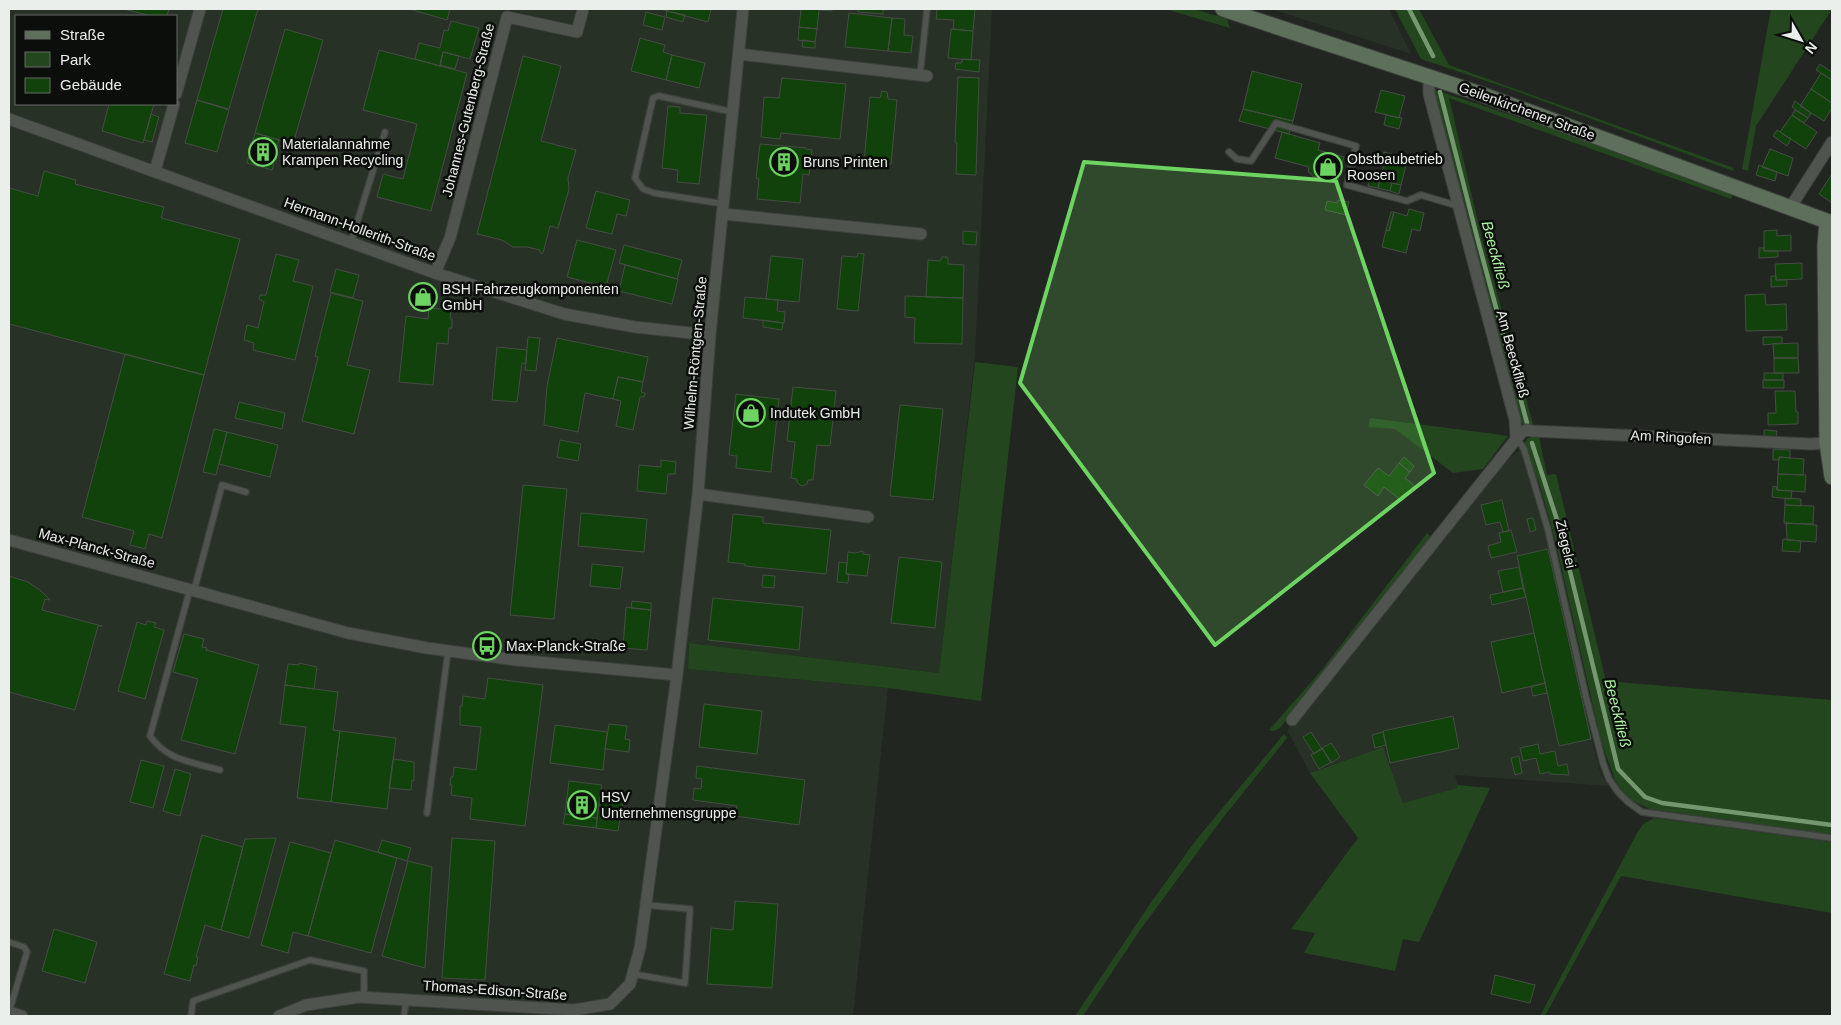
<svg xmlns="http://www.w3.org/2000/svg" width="1841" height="1025" font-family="Arial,sans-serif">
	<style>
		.built { fill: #273126; fill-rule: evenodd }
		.green { fill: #23461e }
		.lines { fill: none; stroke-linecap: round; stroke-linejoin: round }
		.stream { stroke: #749770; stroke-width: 4.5 }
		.building { fill: #12420b; stroke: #464c45 }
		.lane-casing { stroke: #3c403c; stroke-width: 8 }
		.street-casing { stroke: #3c403c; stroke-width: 13 }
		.secondary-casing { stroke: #3c403c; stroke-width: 17 }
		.lane { stroke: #4f554e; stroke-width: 5.5 }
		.street { stroke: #4f554e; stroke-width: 11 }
		.secondary { stroke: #5e705b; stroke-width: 15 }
		.marked { fill: #6dd361; fill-opacity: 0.2; stroke: #6dd361; stroke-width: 4; stroke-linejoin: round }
		.labels { text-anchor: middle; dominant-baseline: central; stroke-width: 5; stroke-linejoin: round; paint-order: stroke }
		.street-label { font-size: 14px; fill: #ebefeb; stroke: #0c0e0c }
		.poi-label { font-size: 14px; fill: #ebefeb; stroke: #0c0e0c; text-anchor: start }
		.water-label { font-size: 15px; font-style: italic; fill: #adf3a3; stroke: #0c0e0c }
	</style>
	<rect width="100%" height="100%" fill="#212620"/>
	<path class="built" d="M9,9H992L975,355L939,673L689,643L688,669L888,688L853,1016H9ZM16,16H176V104H16Z
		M1271,9H1389L1411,54Z
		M1520,449L1547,542L1597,761L1601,774L1609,786L1455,775L1458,788L1403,803L1383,747L1310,773L1287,730L1417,568L1503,465Z"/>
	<path class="green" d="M1165,9H1194L1227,19L1230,28Z
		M1395,9H1419L1449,65L1734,168L1733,171L1516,91L1421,59Z
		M1771,9H1832L1756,126L1748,171L1742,169Z
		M1435,90L1578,137L1733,194L1731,199L1449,98L1482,239L1533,424H1523L1520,422L1435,95Z
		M975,362L1018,367L981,701L888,688L688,669L689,643L939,673Z
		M1370,418L1495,434L1508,436L1483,469L1453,473L1395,429L1368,427Z
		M1534,436L1539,437L1547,475L1556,474L1606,681L1832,700V835L1650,809L1629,799L1621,789L1615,780L1601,741L1554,535L1540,486L1524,443L1528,438Z
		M1427,533L1431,537L1392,589L1386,593L1280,728L1274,731L1269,730L1321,671Z
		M1284,734L1287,738L1222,819L1140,930L1083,1016H1075L1152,901L1196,840Z
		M1383,747L1403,803L1457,788V785L1490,788L1419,942L1403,939L1395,971L1304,953L1315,933L1291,929L1358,838L1310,773Z
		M1654,818L1832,842V913L1621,876L1545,1016H1540L1636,835L1643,824Z"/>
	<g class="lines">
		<path class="stream" d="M1409,9L1433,56
			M1440,92L1477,237L1527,423
			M1532,443L1559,526L1618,769L1645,797L1662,803L1832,825"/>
	</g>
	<path class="building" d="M124,9H169L167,16H151Z
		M223,9H258L229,109L197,100Z
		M409,9H450L447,20Z
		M660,9H711L708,22Z
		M801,9H832V11L819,10L817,29L799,27Z
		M858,9H883V14L858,12Z
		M937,9H975L973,31L953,29L954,20L936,19Z
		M667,11L685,15L683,22L666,17Z
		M646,12L665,17L662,30L643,25Z
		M849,13L892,18L888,51L845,47Z
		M892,18L905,19L904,35L913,36L911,53L888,51Z
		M451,21L479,28L470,59L443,52L440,66L415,59L419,43L440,48L444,30L448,31Z
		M799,27L817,29L815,42L798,40Z
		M285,29L323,40L293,144L255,133Z
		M951,29L973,31L971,60L948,58Z
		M640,38L665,45L663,52L672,55L666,80L631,71Z
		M803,40L815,42V48L802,47Z
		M379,50L467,73L431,211L377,197L383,174L403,179L417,124L363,110Z
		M443,52L459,56L455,69L440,65Z
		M672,55L705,63L699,88L666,80Z
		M523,56L561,66L541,141L576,150L568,178L569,189L558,228L550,226L543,253H540V250L527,247H513L502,240L477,234Z
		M963,59L980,60L979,72L955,69L956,63H961Z
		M1820,64L1832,72V80L1816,70Z
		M1252,71L1302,84L1293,121L1243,109Z
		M1821,73L1832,80V103L1811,89Z
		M958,77L979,78L976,175L956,174L957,143L955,142Z
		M782,78L846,84L840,139L781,133L780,139L761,137L764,97L779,98Z
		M1811,89L1832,103V108L1824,121L1800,106Z
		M1381,90L1405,96L1399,118L1375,112Z
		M882,91L887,92L888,99L897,100L891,164L864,162L870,97L880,98Z
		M197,100L229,110L217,152L185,143Z
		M1795,101L1811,113L1808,118L1792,107Z
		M109,104H154L143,143L102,131Z
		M668,106L680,107V113L707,115L699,184L677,182L678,170L662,168Z
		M1243,109L1293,121L1289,134L1239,121Z
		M1795,110L1808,118L1804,123L1792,115Z
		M151,114L159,117L152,142L144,140Z
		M1386,115L1402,118L1399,129L1384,125Z
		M1792,115L1817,132L1806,149L1780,132Z
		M1777,130L1791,139L1787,146L1773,136Z
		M1282,132L1320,143L1318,150L1344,157L1337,183L1312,176V174L1308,172L1309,167L1275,158Z
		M255,133L279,140L272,163L274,164L272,170L247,163Z
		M760,144L806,148V149L812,150L809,175L803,174L800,203L757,199L759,179L756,178Z
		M1770,149L1793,158L1788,176L1762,167Z
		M1384,152L1396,155L1394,162L1406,165L1401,185L1380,180L1384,163L1381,162Z
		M1759,165L1777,172L1775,181L1756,175Z
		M44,171L76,180L75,184L164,207L161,218L240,239L204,375L9,324V188L38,196Z
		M1832,174V203L1819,194Z
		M1370,177L1380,179L1378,188L1368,186Z
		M1380,180L1392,183L1390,191L1378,188Z
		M1392,183L1401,185L1399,194L1390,191Z
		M596,191L630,200L626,216L617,214L612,234L586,228Z
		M1338,200L1349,202L1346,215L1325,210L1327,201L1337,203Z
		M1409,209L1424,213L1420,231L1412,229L1406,253L1382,247L1386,230L1389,231L1394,212L1407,216Z
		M1391,212H1394L1389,231L1386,230Z
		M1777,230V236L1791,235V251H1764V231Z
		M963,231L977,232L976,245L963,244Z
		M577,240L616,250L606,287L567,277Z
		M624,245L682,260L677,279L619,263Z
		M1759,248H1764V251H1778V257L1759,258Z
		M858,253L864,254L858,311L837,309L842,256L857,257Z
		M276,254L299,260L293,281L313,286L295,360L253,350L254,343L244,340L247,325L258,328L264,302L259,299L260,295H266Z
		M771,256L803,259L799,302L766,299Z
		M942,257H947L948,259V264L964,265L963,298L926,297L928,260L940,261Z
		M1802,263V279L1776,280L1775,264Z
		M625,265L678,279L672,304L619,291Z
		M336,269L359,275L353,298L330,292Z
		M1771,276H1776V280H1787V286L1771,287Z
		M331,293L363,301L347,365L370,370L354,434L302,421L318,357L315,356Z
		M1765,294L1766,305L1786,304L1787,330L1746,331L1745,295Z
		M905,296L963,298L962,344L914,343L915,318L905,317Z
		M745,297L778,300L777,311L785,312L784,323L743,318Z
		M429,308L451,310L450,319H452V328H449L448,344L437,343L433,385L399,382L406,316L428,319Z
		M763,320L783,323L782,330L763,327Z
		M528,337L540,338L536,371L525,370Z
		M1763,337H1782V343L1763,345Z
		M557,338L648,357L643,382L618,377L613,399L585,393L578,432L544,425L547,386Z
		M1798,343V358H1774L1773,344Z
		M497,347L527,350L526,364L522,363L517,402L492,400Z
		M125,354L204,375L162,538L149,534L145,549L130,545L134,531L82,517Z
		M1774,358H1798L1799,373H1774Z
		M1764,373H1783V380H1764Z
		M618,377L643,382L641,392L645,393L644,397H640L633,430L616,426L621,401L613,399Z
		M1763,380H1784V388H1763Z
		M793,387L836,391L830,446L817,445L813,480H808L807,484L803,486L800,485L797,482V479L791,478L795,442L787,441Z
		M1775,391H1795L1796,412H1798V424L1768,425V413H1776Z
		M736,394L779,399L771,472L736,468L737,456L729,455Z
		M239,402L285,413L282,429L235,418Z
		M900,405L943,409L933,500L890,496Z
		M214,429L227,432L216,475L203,472Z
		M1764,430L1777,431L1776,438L1764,437Z
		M227,432L278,445L270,477L219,464Z
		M560,440L581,444L578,461L557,457Z
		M1773,449L1790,450V458L1779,457V460H1773Z
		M1404,457L1414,466L1410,472L1399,463Z
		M1779,457L1804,459L1803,475L1778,474Z
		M661,460L676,462L675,474H668L666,494L637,491L639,465L661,467Z
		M1399,463L1410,472L1405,478L1414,485L1402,501L1384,487L1378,496L1364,485L1378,468L1389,476Z
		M1778,474L1806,475L1805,492L1777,490Z
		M523,485L567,489L554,619L510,615Z
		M1773,486L1777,487V490L1792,491L1791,499L1772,497Z
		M1785,498L1801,499V506L1785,505Z
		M1502,500L1509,531L1503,532L1500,522L1486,525L1481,505Z
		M1785,505L1814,506L1813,524L1784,523Z
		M581,513L647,519L644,552L578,546Z
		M733,514L763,517V523L831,530L826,574L745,566V564L728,562Z
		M1533,518L1536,530L1530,532L1527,519Z
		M1786,523L1817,525L1816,542L1787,540Z
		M1511,530L1517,552L1491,558L1488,546L1501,542L1499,533Z
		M1783,539L1801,541L1800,552L1782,551Z
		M1548,549L1591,739L1559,746L1517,556Z
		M863,551V554L870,555L867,576L846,574L848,552L855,553Z
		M899,557L942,562L935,628L891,623Z
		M839,562L847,563L846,574H849L848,583L837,582Z
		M592,564L623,567L620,589L590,586Z
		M1519,567L1523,588L1503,592L1498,571Z
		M763,575L775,576L774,588L762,587Z
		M9,576L28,582L40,590L50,600L45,599L42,610L102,626H98L75,710L9,692Z
		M1523,588L1526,597L1492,605L1490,595Z
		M713,598L803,607L799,650L708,640Z
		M632,601L651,603V610L631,608Z
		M626,607L651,610L647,650L623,648Z
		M147,621L156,623L154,627L164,630L145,699L118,691L137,622L146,625Z
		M1534,633L1545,683L1502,693L1491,642Z
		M184,634L204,639L202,647L207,648L206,650L259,665L235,754L181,740L198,679L173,672Z
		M299,663L317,667L314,689L285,685L288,664L299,665Z
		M488,678L543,685L525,826L470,819L472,798L451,795L452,785H450L451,777H453L454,767L476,770L481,727L460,725V706H462L463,696L485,699Z
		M1545,683L1547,693L1533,696L1531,687Z
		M285,685L338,692L333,730L340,731L331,802L297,798L306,727L280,724Z
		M704,704L762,711L757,754L699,747Z
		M1453,716L1459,748L1390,763L1383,731Z
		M609,724L627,726L625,739L630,740L629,752L605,749Z
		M555,725L607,732L603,770L550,763Z
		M340,731L396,738L387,809L331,802Z
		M1311,732L1322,749L1314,754L1303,737Z
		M1383,732L1386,745L1375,748L1372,735Z
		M1331,743L1340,757L1331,763L1322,748Z
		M1538,744L1540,754L1555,751L1558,766L1567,764L1569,775L1550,774L1549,772L1540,774L1536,758L1523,761L1520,748Z
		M1322,748L1331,762L1319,769L1311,755Z
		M1519,756L1522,773L1515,775L1511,758Z
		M393,759L414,762V781L412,780L411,790L389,788Z
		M141,760L164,766L153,808L130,802Z
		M697,766L805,780L799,825L735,816L737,806L693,800L694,788L701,789L702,779L696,778Z
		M175,769L191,774L180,816L163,811Z
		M569,781L602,785L597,818L565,814Z
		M600,796L623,799L621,819H620L618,831L596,828Z
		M565,814L597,818L596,828L563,824Z
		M202,835L243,847L221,930L205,925L196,957H198L196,966L194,965L190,981L164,974Z
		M276,838L249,938L221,930L245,839Z
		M452,838L495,841L485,980L442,978Z
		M335,840L397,858L371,953L308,936Z
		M382,840L411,848L407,861L378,852Z
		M290,842L331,853L308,936L293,932L288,953L261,945Z
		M408,861L432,867L425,968L382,956Z
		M735,901L778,904L772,988L707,984L711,928L733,930Z
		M54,929L97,942L85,983L42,971Z
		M1495,975L1535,985L1530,1003L1491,994Z"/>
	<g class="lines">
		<defs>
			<path id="lane" d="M920,75L927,9
				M1229,152L1237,159L1251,161L1276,123L1356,146L1347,185L1407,201L1421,195L1458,206
				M724,204L654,193L643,189L635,178L653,98L659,96L733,112
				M351,242L385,132
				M1517,438L1524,449L1548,530L1586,697L1603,763L1609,779L1618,792L1628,802L1642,812L1832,838
				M190,589L150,736C168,761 192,762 220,770
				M194,591L222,485L246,492
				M427,813L448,651
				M9,942L24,947L27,952L9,1012
				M633,974L685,983L690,909L646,905
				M191,1016L193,1001L310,960L364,971V997
				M404,1016L406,999"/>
			<path id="street" d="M739,54L927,76
				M1429,76V94L1515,420L1516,436
				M176,94L200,9
				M9,119L435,273L564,314L635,327L710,335
				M155,171L174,104
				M1790,208L1832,142
				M723,214L921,234
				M435,273L450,238L462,192L507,17L577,32L583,9
				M698,494L868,517
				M9,540L348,633L427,648L516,660L677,675
				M1292,720L1521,433L1526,430L1533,431L1811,444L1827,443L1832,441
				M9,1012L22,1016
				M279,1016L306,1005L359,997L574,1010L610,1004L630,984L640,948L677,675L698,494L710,335L743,9"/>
			<path id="secondary" d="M1223,9L1478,93L1832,223
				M1827,221L1825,246L1827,443L1832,477"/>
		</defs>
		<use href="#lane" class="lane-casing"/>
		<use href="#street" class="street-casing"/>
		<use href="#secondary" class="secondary-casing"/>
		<use href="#lane" class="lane"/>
		<use href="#street" class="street"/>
		<use href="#secondary" class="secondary"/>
	</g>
	<path class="marked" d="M1084,162L1336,181L1434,473L1215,645L1020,383Z"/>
	<defs>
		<symbol id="building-ring" viewBox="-11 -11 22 22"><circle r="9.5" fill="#0c0e0c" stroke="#6dd361" stroke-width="1.5"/><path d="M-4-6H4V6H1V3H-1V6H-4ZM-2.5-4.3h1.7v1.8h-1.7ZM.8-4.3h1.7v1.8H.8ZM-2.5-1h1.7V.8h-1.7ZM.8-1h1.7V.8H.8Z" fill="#6dd361"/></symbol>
		<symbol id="shop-ring" viewBox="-11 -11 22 22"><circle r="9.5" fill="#0c0e0c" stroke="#6dd361" stroke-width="1.5"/><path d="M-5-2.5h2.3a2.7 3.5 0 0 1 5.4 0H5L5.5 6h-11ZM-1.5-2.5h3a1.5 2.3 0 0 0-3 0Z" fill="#6dd361"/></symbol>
		<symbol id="bus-ring" viewBox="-11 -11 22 22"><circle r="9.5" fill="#0c0e0c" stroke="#6dd361" stroke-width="1.5"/><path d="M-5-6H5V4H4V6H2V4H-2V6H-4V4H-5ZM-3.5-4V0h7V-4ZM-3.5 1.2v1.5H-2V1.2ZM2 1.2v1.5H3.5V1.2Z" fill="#6dd361"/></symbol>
	</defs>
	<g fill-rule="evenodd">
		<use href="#building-ring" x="247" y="136" width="32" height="32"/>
		<use href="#building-ring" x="768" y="146" width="32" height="32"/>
		<use href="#shop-ring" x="1312" y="151" width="32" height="32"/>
		<use href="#shop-ring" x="407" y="281" width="32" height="32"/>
		<use href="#shop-ring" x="735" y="397" width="32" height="32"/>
		<use href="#bus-ring" x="471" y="630" width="32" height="32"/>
		<use href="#building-ring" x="566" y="789" width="32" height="32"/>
	</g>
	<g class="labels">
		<g class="street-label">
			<text transform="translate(468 110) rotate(-76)">Johannes-Gutenberg-Straße</text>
			<text transform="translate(1527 111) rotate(20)">Geilenkirchener Straße</text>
			<text transform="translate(360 229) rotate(20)">Hermann-Hollerith-Straße</text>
			<text transform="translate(695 353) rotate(-85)">Wilhelm-Röntgen-Straße</text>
			<text transform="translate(1513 354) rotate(75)">Am Beeckfließ</text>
			<text transform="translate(1671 437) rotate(3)">Am Ringofen</text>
			<text transform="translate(1566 544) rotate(77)">Ziegelei</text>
			<text transform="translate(97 548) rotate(15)">Max-Planck-Straße</text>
			<text transform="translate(495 990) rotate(4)">Thomas-Edison-Straße</text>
		</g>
		<g class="poi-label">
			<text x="282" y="144">Materialannahme<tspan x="282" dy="16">Krampen Recycling</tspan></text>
			<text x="1347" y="159">Obstbaubetrieb<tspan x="1347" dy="16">Roosen</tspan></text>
			<text x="803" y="162">Bruns Printen</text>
			<text x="442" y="289">BSH Fahrzeugkomponenten<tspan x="442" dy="16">GmbH</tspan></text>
			<text x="770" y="413">Indutek GmbH</text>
			<text x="506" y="646">Max-Planck-Straße</text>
			<text x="601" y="797">HSV<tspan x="601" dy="16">Unternehmensgruppe</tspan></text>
		</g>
		<g class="water-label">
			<text transform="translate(1496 255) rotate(75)">Beeckfließ</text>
			<text transform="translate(1618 713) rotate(76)">Beeckfließ</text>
		</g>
	</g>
	<rect width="1841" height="1025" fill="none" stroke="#ebefeb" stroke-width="20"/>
	<rect x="15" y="15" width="162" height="90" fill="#0c0e0c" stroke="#656865"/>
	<rect x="25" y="31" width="25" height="8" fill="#5e705b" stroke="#656865"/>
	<text x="60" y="40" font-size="15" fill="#ebefeb">Straße</text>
	<rect x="25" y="52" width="25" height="15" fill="#23461e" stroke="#656865"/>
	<text x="60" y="65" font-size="15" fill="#ebefeb">Park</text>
	<rect x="25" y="78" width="25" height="15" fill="#12420b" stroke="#656865"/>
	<text x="60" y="90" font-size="15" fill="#ebefeb">Gebäude</text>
	<g transform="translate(1801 40) rotate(129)" stroke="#0c0e0c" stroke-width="4" paint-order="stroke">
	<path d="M0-4L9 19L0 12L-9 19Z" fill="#ebefeb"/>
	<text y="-8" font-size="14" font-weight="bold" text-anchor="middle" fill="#ebefeb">N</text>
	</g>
</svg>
